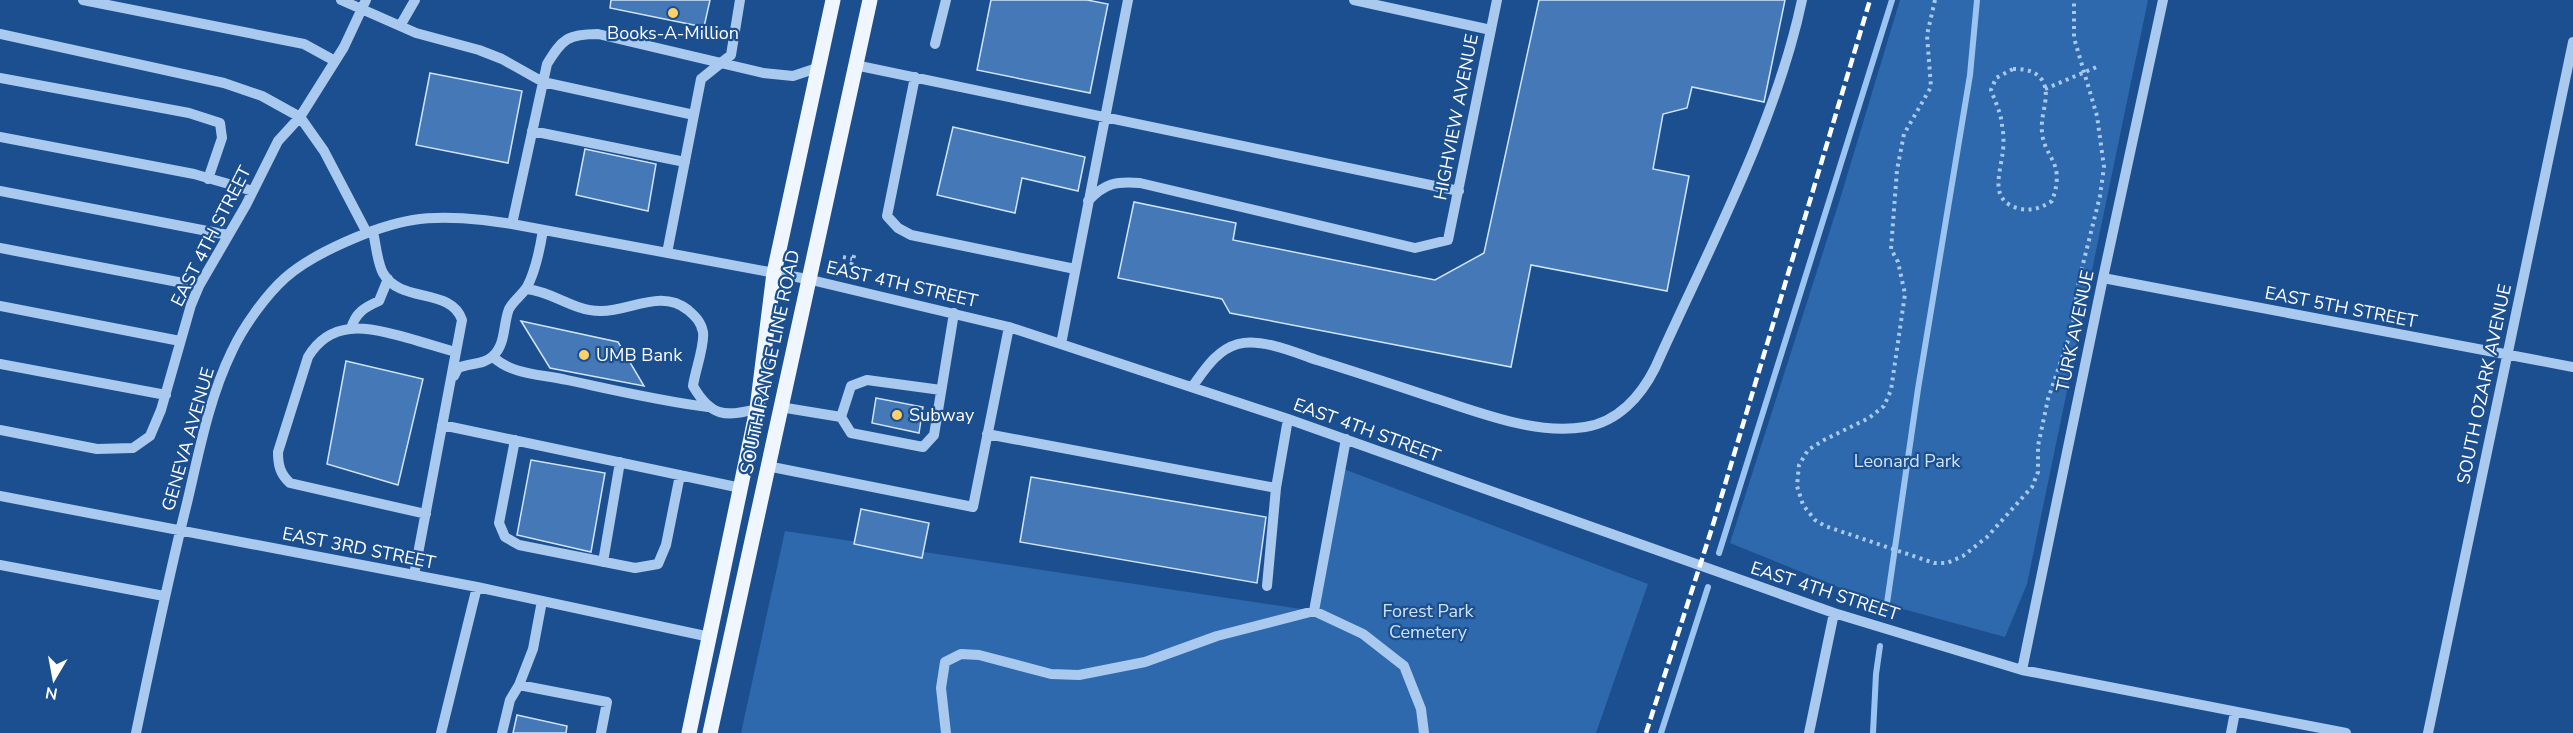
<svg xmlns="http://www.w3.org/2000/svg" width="2573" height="733" font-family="'Nunito Sans',sans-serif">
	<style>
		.green { fill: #2e69ad }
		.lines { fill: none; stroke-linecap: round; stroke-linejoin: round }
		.stream { stroke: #9cc4f0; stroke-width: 6 }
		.building { fill: #4478b7; stroke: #cfe3fa; stroke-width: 1.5 }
		.path { stroke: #a9c9ee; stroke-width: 4; stroke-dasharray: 3 4.5; stroke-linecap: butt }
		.minor { stroke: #a9c9ee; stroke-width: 10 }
		.major { stroke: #f0f6ff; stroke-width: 15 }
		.rail { stroke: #fff; stroke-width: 4.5; stroke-dasharray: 10 4.5; stroke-linecap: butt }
		.poi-dot { fill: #ffd166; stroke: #1b4f8f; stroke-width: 2 }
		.labels { text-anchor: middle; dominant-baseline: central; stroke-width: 4.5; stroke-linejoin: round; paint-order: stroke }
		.poi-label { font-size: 18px; fill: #fff; stroke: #1b4f8f; text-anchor: start }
		.street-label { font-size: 18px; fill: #fff; stroke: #1b4f8f }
		.park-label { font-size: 18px; fill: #cfe3fa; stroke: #1b4f8f }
	</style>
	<rect width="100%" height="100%" fill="#1b4f8f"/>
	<path class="green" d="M1900,0H2148L2027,584L2005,637L1870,600L1730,543L1840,199Z
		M1341,468L1648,584L1596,733H741L785,531L1314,611Z"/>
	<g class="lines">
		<path class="stream" d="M1719,553L1892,0
			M1886,610L1918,389L1970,75L1977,0
			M1661,733L1708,587
			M1873,733L1876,674L1880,646"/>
	</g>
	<path class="building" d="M611,0H710L704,27L610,8Z
		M991,0H1087L1108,4L1090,93L977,70Z
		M1539,0H1785L1764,102L1692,87L1687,108L1663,114L1653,169L1689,176L1667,291L1531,265L1511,367L1230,313L1222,299L1118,278L1134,202L1236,223L1233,240L1435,280L1484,253Z
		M430,73L522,91L508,163L416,145Z
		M953,127L1085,157L1078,191L1022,178L1015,213L937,195Z
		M585,149L656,164L648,211L576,195Z
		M521,321L618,342L644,386L550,368Z
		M346,361L423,379L398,485L327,464Z
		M876,398L923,407L919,433L872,423Z
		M531,460L605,473L591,552L517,535Z
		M1031,477L1266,517L1257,583L1020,542Z
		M861,509L929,523L922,558L854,544Z
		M517,715L567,726L566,733H513Z"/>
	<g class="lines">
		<path class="path" d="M1935,0L1927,35L1931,87L1904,134L1897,170L1891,249L1898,262L1905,294L1891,390L1884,406L1869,418L1824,440L1808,450L1799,465L1797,486L1803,505L1815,520L1825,526L1934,563H1947L1963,556L1987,537L2032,487L2038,472V446L2048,399L2073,326L2078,284L2100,196L2104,167L2097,116L2074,38V0
			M2013,69C2024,69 2035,70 2042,80C2050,92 2043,109 2042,122C2039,159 2068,157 2052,201C2041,208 2030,212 2017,208C1991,200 1999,177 2002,157C2004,147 2004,135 2002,125C2001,113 1995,101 1991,90L1996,78Z
			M2045,89L2099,66
			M843,257L852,259
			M851,265L855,253"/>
		<path class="minor" d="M83,0L304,44L335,61
			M341,0L416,33L479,50L502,59L543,82L694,115
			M1354,0L1491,30
			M400,26L415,0
			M0,34L224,83L262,96L300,117L324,151L367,233
			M935,44L946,0
			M855,65L1459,191
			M915,77L887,216L898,228L911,235L1075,269
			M0,78L189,113L220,123L222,138L208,179
			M532,131L685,162
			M0,137L194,174L253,191
			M0,191L228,235
			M1088,201C1105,183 1116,181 1140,183L1415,248L1448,240L1497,0
			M512,224L547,64C562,39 568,34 598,34L763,73L793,76L817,68
			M373,232C376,244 377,262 383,273C400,304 451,287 462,320L414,575
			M0,248L199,286
			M667,253L701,79L731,55L740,0
			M2103,278L2573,367
			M526,289C552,291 573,311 600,311C629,312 661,288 688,310C696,317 701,322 703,332C705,345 695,371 693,386C711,417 725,417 757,409
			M0,306L180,341
			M351,329C355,313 365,307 379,301L388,279
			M1061,344L1128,0
			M493,357C513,375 541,374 567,380C614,390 660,401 708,407
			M0,364L166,395
			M454,376L458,368C469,363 484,365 493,356C506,344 503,324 509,309C513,301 522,295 527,287C536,270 540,249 543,230
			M1192,387C1204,371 1216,350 1238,344C1262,338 1294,352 1317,360C1356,372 1395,385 1434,398C1482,413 1535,435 1585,427C1618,422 1641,396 1655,368C1707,252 1776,124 1802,0
			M780,407L841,417L851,433L923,447L934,435L954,313
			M841,417L851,386L867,380L941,390
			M442,425L741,488
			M0,430L97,449L133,448L150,436L161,410L191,305L199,286L246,205L278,141L300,117L344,47L366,0
			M987,434L1276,488L1288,419
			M515,440L499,523L505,537L519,545L635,568L658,564L666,545L680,475
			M767,466L973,507L1009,327
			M0,496L477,587L710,637
			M426,514L290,483C280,474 278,465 278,452L308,357C317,342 331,331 350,329C375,325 429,345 456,352
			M603,562L620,462
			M0,565L164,596
			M1267,586L1276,488
			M1314,611L1346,439
			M2022,670L2103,278L2163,0
			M519,685L533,649L542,601
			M136,733C152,656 168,579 187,503C199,452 209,398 232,351C243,327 266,295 285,278C313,253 376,226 413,220C442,215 483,219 512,224L807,279L1009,327L1288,419L1834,613L2022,670L2346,733
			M441,733L477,587
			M502,733L510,700L519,685L607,702L601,733
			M946,733L941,688L945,662L961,654L979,655L1051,674L1079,675L1145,662L1217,636L1314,611L1363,634L1404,666L1421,709L1424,733
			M1809,733L1834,613
			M2231,733L2235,712
			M2428,733L2573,42"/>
		<path class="major" d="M689,733L757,409L774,273L833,0
			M710,733L870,0"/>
		<path class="rail" d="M1646,733L1712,528L1870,0"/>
	</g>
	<g class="poi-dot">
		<circle cx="673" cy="13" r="6"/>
		<circle cx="584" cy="355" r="6"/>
		<circle cx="897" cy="415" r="6"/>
	</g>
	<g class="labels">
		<g class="poi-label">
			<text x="673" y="33" text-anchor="middle">Books-A-Million</text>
			<text x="596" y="355">UMB Bank</text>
			<text x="909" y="415">Subway</text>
		</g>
		<g class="street-label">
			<text transform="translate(1456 117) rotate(-79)">HIGHVIEW AVENUE</text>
			<text transform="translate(211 236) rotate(-63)">EAST 4TH STREET</text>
			<text transform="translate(902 284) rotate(13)">EAST 4TH STREET</text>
			<text transform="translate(2341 307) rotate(11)">EAST 5TH STREET</text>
			<text transform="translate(2075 331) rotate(-78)">TURK AVENUE</text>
			<text transform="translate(770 362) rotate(-78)">SOUTH RANGE LINE ROAD</text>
			<text transform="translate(2484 384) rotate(-78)">SOUTH OZARK AVENUE</text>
			<text transform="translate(1367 430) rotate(20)">EAST 4TH STREET</text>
			<text transform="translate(188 439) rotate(-74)">GENEVA AVENUE</text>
			<text transform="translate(359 548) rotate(11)">EAST 3RD STREET</text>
			<text transform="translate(1825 591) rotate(18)">EAST 4TH STREET</text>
		</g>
		<g class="park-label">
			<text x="1907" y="461">Leonard Park</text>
			<text x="1428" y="611">Forest Park<tspan x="1428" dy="21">Cemetery</tspan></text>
		</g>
	</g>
	<g transform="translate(54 679) rotate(190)" stroke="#1b4f8f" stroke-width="4.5" paint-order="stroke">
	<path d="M0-4.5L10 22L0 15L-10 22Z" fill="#ffffff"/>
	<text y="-9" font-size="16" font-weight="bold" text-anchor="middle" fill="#ffffff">N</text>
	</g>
</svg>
